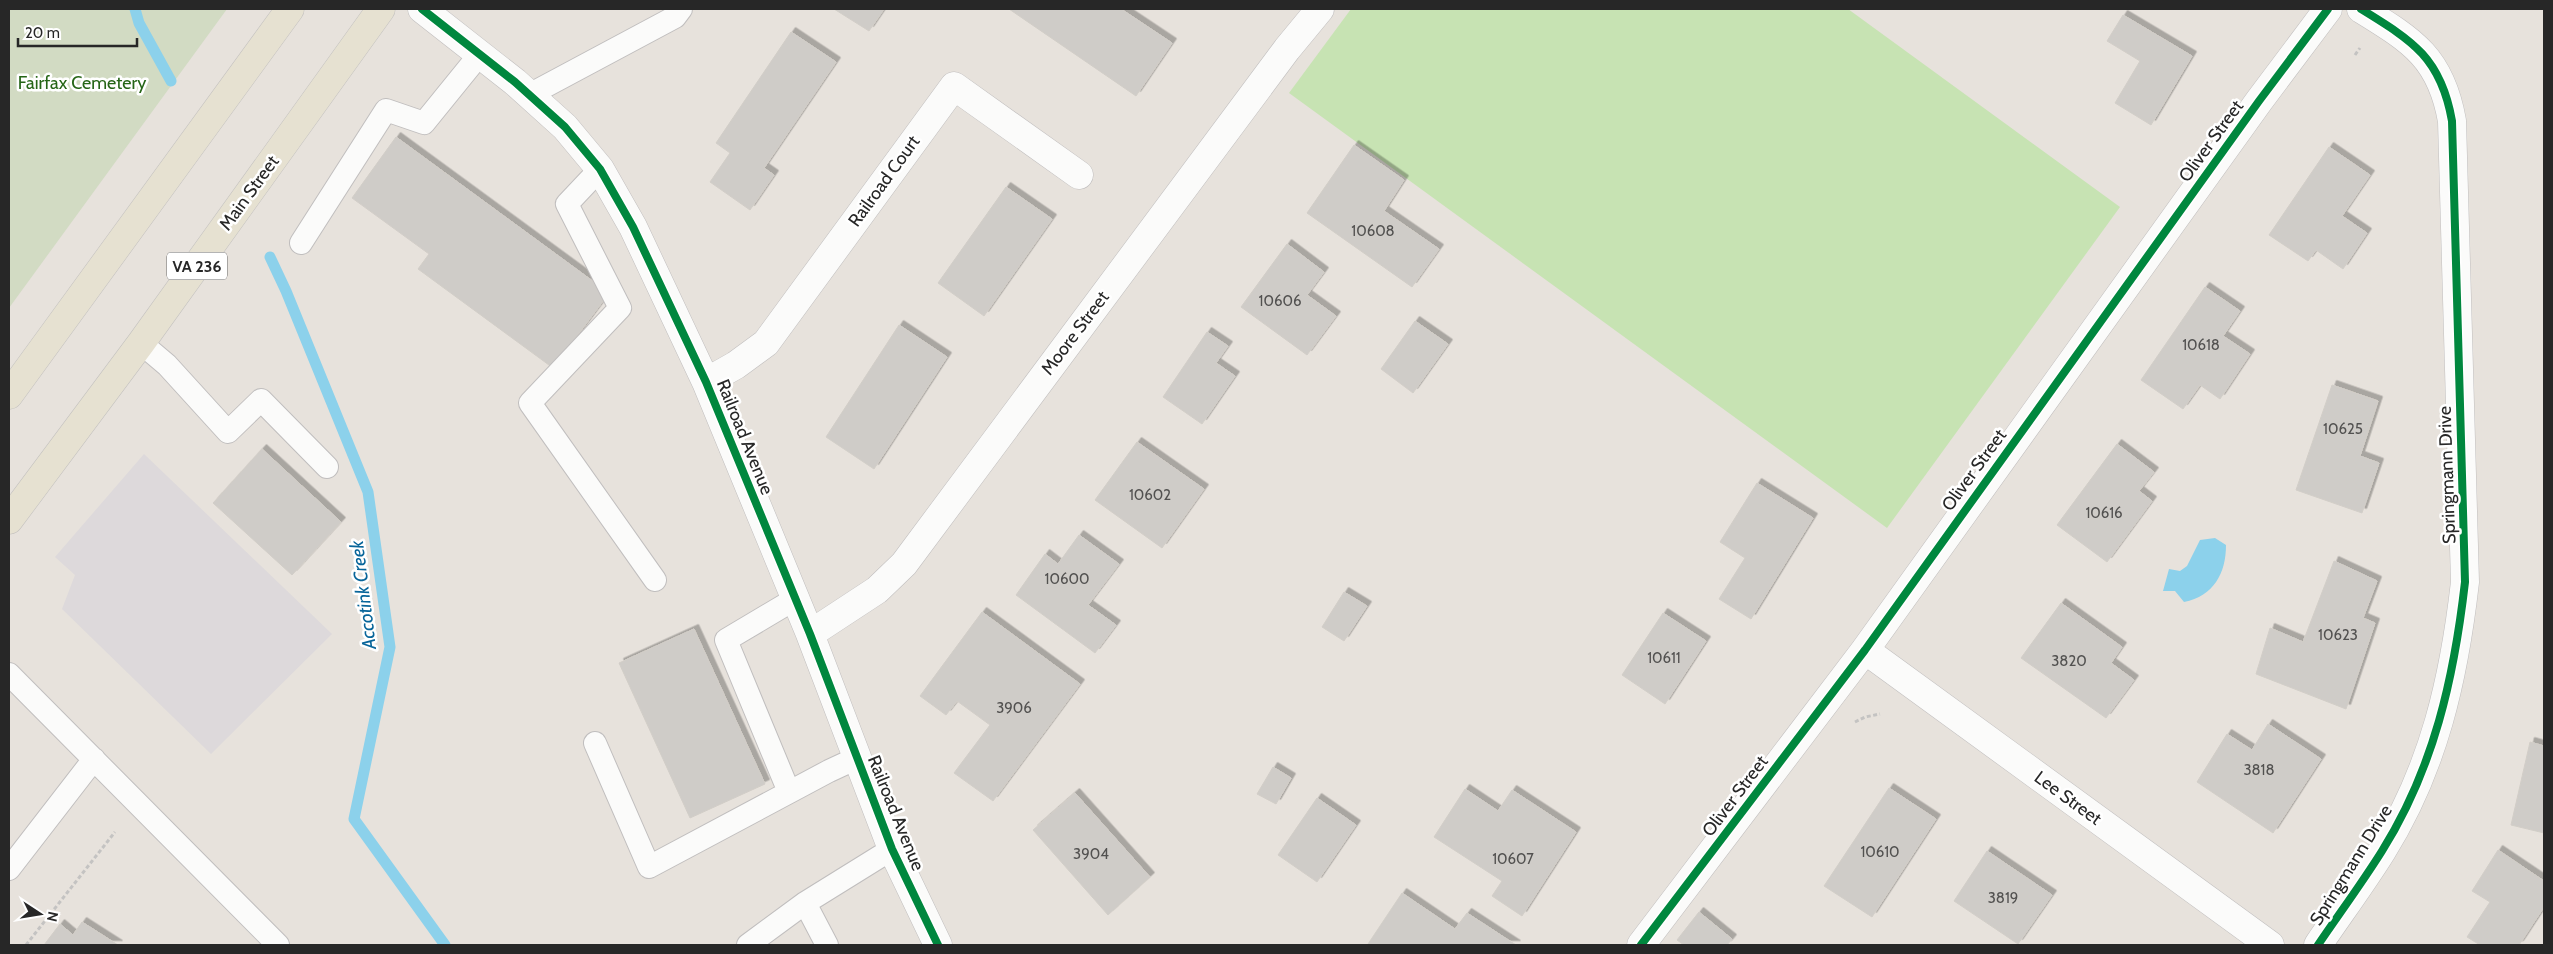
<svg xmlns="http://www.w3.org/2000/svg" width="2553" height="954" font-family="Cabin,sans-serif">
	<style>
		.industrial { fill: #ddd9db }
		.green { fill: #c7e3b3 }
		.cemetery { fill: #d2dbc3 }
		.water { fill: #8cd1eb }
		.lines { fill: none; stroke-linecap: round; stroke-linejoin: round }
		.stream { stroke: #8cd1eb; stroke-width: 11 }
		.building { fill: #cfccc8; stroke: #d2cec8; filter: url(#shadow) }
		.service-casing { stroke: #c0bebe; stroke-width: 24 }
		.minor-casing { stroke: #c0bebe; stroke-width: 29 }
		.primary-casing { stroke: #c3c1bf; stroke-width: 29 }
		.path { stroke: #c4c3c2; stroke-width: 3; stroke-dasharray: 4 2.5; stroke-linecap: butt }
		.service { stroke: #fbfbfa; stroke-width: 22 }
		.minor { stroke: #fbfbfa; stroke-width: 28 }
		.primary { stroke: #e6e1d1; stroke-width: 28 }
		.cycleway-casing { stroke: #fff; stroke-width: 11 }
		.cycleway { stroke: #00873e; stroke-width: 8 }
		.labels { text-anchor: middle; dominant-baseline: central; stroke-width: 5; stroke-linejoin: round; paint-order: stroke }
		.number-label { font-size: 15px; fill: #525150 }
		.shield { fill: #fff; stroke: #686868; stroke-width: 1 }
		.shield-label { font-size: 16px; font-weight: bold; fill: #272727 }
		.park-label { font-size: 18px; fill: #256516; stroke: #fff }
		.street-label { font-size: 18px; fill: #272727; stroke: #fff }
		.water-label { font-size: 19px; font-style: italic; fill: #08659a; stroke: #fff }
	</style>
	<defs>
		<filter id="shadow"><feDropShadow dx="4.5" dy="-4.5" stdDeviation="0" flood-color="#0004"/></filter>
	</defs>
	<rect width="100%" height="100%" fill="#e7e2dc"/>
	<path class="industrial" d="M144,454L332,634L211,754L62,609L75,575L55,557Z"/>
	<path class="green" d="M1351,9H1848L2120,207L1887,528L1289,93Z"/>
	<path class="cemetery" d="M9,9H227L9,308Z"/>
	<path class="water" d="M2215,538L2226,545C2226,573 2214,596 2184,602L2175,591H2163L2169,569L2180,571L2187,566L2200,540Z"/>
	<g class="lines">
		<path class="stream" d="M135,9L139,23L171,81
			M270,257L286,291L368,492L390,647L354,819L445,945"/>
	</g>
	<path class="building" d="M834,9H884L869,31Z
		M1009,9H1121L1172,43L1136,96Z
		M2123,15L2192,56L2151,125L2115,103L2140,61L2107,41Z
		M791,32L836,62L764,168L774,175L750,210L710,182L730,153L716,143Z
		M396,137L609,293L553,368L418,269L429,254L352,198Z
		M1354,145L1404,180L1384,211L1439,249L1412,287L1307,213Z
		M2329,147L2370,175L2342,216L2367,233L2343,269L2316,250L2308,261L2269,235Z
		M1006,187L1052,219L984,316L938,283Z
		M1287,244L1324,272L1307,295L1336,316L1307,355L1241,307Z
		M2205,287L2240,311L2223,336L2250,354L2220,399L2200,385L2183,409L2141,380Z
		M1415,321L1448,344L1413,393L1381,369Z
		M899,325L947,357L874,469L826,437Z
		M1207,332L1228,346L1216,363L1235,376L1202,424L1163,397Z
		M2332,385L2378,401L2360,456L2379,463L2362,513L2296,490Z
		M1137,442L1204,489L1162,548L1095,500Z
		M2117,444L2154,472L2139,491L2152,501L2107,562L2057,525Z
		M262,449L341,522L292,575L213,503Z
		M1757,483L1813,518L1751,619L1719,599L1745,558L1720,542Z
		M1079,535L1119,564L1088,605L1116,625L1095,653L1016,595L1045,554L1058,564Z
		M2334,561L2377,581L2363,618L2375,623L2346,709L2256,674L2270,628L2303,642Z
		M1344,592L1367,606L1344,641L1322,627Z
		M2061,603L2122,647L2111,663L2134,680L2106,718L2021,658Z
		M982,612L1080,684L993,801L954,773L990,725L957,701L946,715L920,696Z
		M1663,613L1706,641L1665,704L1622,675Z
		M694,629L765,784L690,818L619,663Z
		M2268,724L2321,759L2273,833L2197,782L2227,734L2252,750Z
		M2530,742L2544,746V833L2511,825Z
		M1273,767L1291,778L1276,804L1257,794Z
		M1889,788L1936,819L1872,917L1824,886Z
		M1465,789L1498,811L1512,790L1576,832L1522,916L1492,896L1502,881L1434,837Z
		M1075,793L1150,877L1108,915L1033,830Z
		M1317,798L1356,825L1317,882L1278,855Z
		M2498,850L2544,881V907L2519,945H2480L2467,937L2490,902L2472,891Z
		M1987,851L2052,895L2018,944L1954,901Z
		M1402,893L1455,929L1467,913L1516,945H1370L1368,944Z
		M1699,912L1732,939L1727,945H1684L1677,940Z
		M82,922L118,945H44L60,924L73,935Z"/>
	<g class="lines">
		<defs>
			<path id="service" d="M529,95L675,17L681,9
				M600,169L567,204L620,308L530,403L655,580
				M301,243L386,110L424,123L480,54
				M141,343L167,365L228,432L261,400L327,467
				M9,674L278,945
				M595,743L649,867L829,771L857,758
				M789,792L726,640L795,599
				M9,869L94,759
				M805,903L827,945
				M748,945L805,903L892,849"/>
			<path id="minor" d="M422,9L515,82L565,127L600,169L633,227L706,382L810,634L892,849L938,945
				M706,382L736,365L766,343L954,86L1079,175
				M810,634L877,590L904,564L1287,49L1320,9
				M1865,650L2270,945
				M1641,945L1865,650L2259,101L2328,9
				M2318,945C2339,914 2362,883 2382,851C2434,768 2454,678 2465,582L2452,121C2441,58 2413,41 2361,9"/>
			<path id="primary" d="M9,395L290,9
				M9,520L141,343L381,9"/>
		</defs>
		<use href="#service" class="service-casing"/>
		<use href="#minor" class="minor-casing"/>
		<use href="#primary" class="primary-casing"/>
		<path class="path" d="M2355,55L2360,48
			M1855,722L1865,717L1880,714
			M26,945L115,832"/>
		<use href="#service" class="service"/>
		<use href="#minor" class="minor"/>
		<use href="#primary" class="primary"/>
		<defs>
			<path id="cycleway" d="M422,9L515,82L565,127L600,169L633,227L706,382L810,634L892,849L938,945
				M1641,945L1865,650L2259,101L2328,9
				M2318,945C2339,914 2362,883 2382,851C2434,768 2454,678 2465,582L2452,121C2441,58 2413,41 2361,9"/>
		</defs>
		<use href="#cycleway" class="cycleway-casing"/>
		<use href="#cycleway" class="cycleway"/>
	</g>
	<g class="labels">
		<g class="number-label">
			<text x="1373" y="231">10608</text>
			<text x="1280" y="301">10606</text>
			<text x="2201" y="345">10618</text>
			<text x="2343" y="429">10625</text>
			<text x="1150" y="495">10602</text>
			<text x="2104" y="513">10616</text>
			<text x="1067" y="579">10600</text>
			<text x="2338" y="635">10623</text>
			<text x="1664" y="658">10611</text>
			<text x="2069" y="661">3820</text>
			<text x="1014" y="708">3906</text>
			<text x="2259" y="770">3818</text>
			<text x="1880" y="852">10610</text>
			<text x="1091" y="854">3904</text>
			<text x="1513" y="859">10607</text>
			<text x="2003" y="898">3819</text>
		</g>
		<rect class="shield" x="167" y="252.5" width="60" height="27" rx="4"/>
		<g class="shield-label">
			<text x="197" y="266">VA 236</text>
		</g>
		<g class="park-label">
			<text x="82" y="83">Fairfax Cemetery</text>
		</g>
		<g class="street-label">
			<text transform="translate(2211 141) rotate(-54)">Oliver Street</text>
			<text transform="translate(884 181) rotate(-54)">Railroad Court</text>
			<text transform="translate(249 193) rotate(-54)">Main Street</text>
			<text transform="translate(1075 333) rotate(-53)">Moore Street</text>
			<text transform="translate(745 437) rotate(68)">Railroad Avenue</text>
			<text transform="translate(1974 470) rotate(-54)">Oliver Street</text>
			<text transform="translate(2447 475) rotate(-92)">Springmann Drive</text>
			<text transform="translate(1735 796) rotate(-53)">Oliver Street</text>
			<text transform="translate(2068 798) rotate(36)">Lee Street</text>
			<text transform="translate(896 813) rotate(68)">Railroad Avenue</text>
			<text transform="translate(2351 865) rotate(-58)">Springmann Drive</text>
		</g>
		<g class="water-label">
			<text transform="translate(363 595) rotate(-97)">Accotink Creek</text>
		</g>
	</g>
	<rect width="2553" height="954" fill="none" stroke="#272727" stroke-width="20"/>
	<g transform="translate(40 914) rotate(102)" stroke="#ffffff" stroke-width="4" paint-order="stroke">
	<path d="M0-4L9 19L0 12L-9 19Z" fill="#272727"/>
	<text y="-8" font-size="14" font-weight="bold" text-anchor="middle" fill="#272727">N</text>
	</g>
	<path d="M18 38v8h119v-8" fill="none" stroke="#272727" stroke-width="2.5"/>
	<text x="25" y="38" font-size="15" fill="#272727" stroke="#ffffff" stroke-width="4" paint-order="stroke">20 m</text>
</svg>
